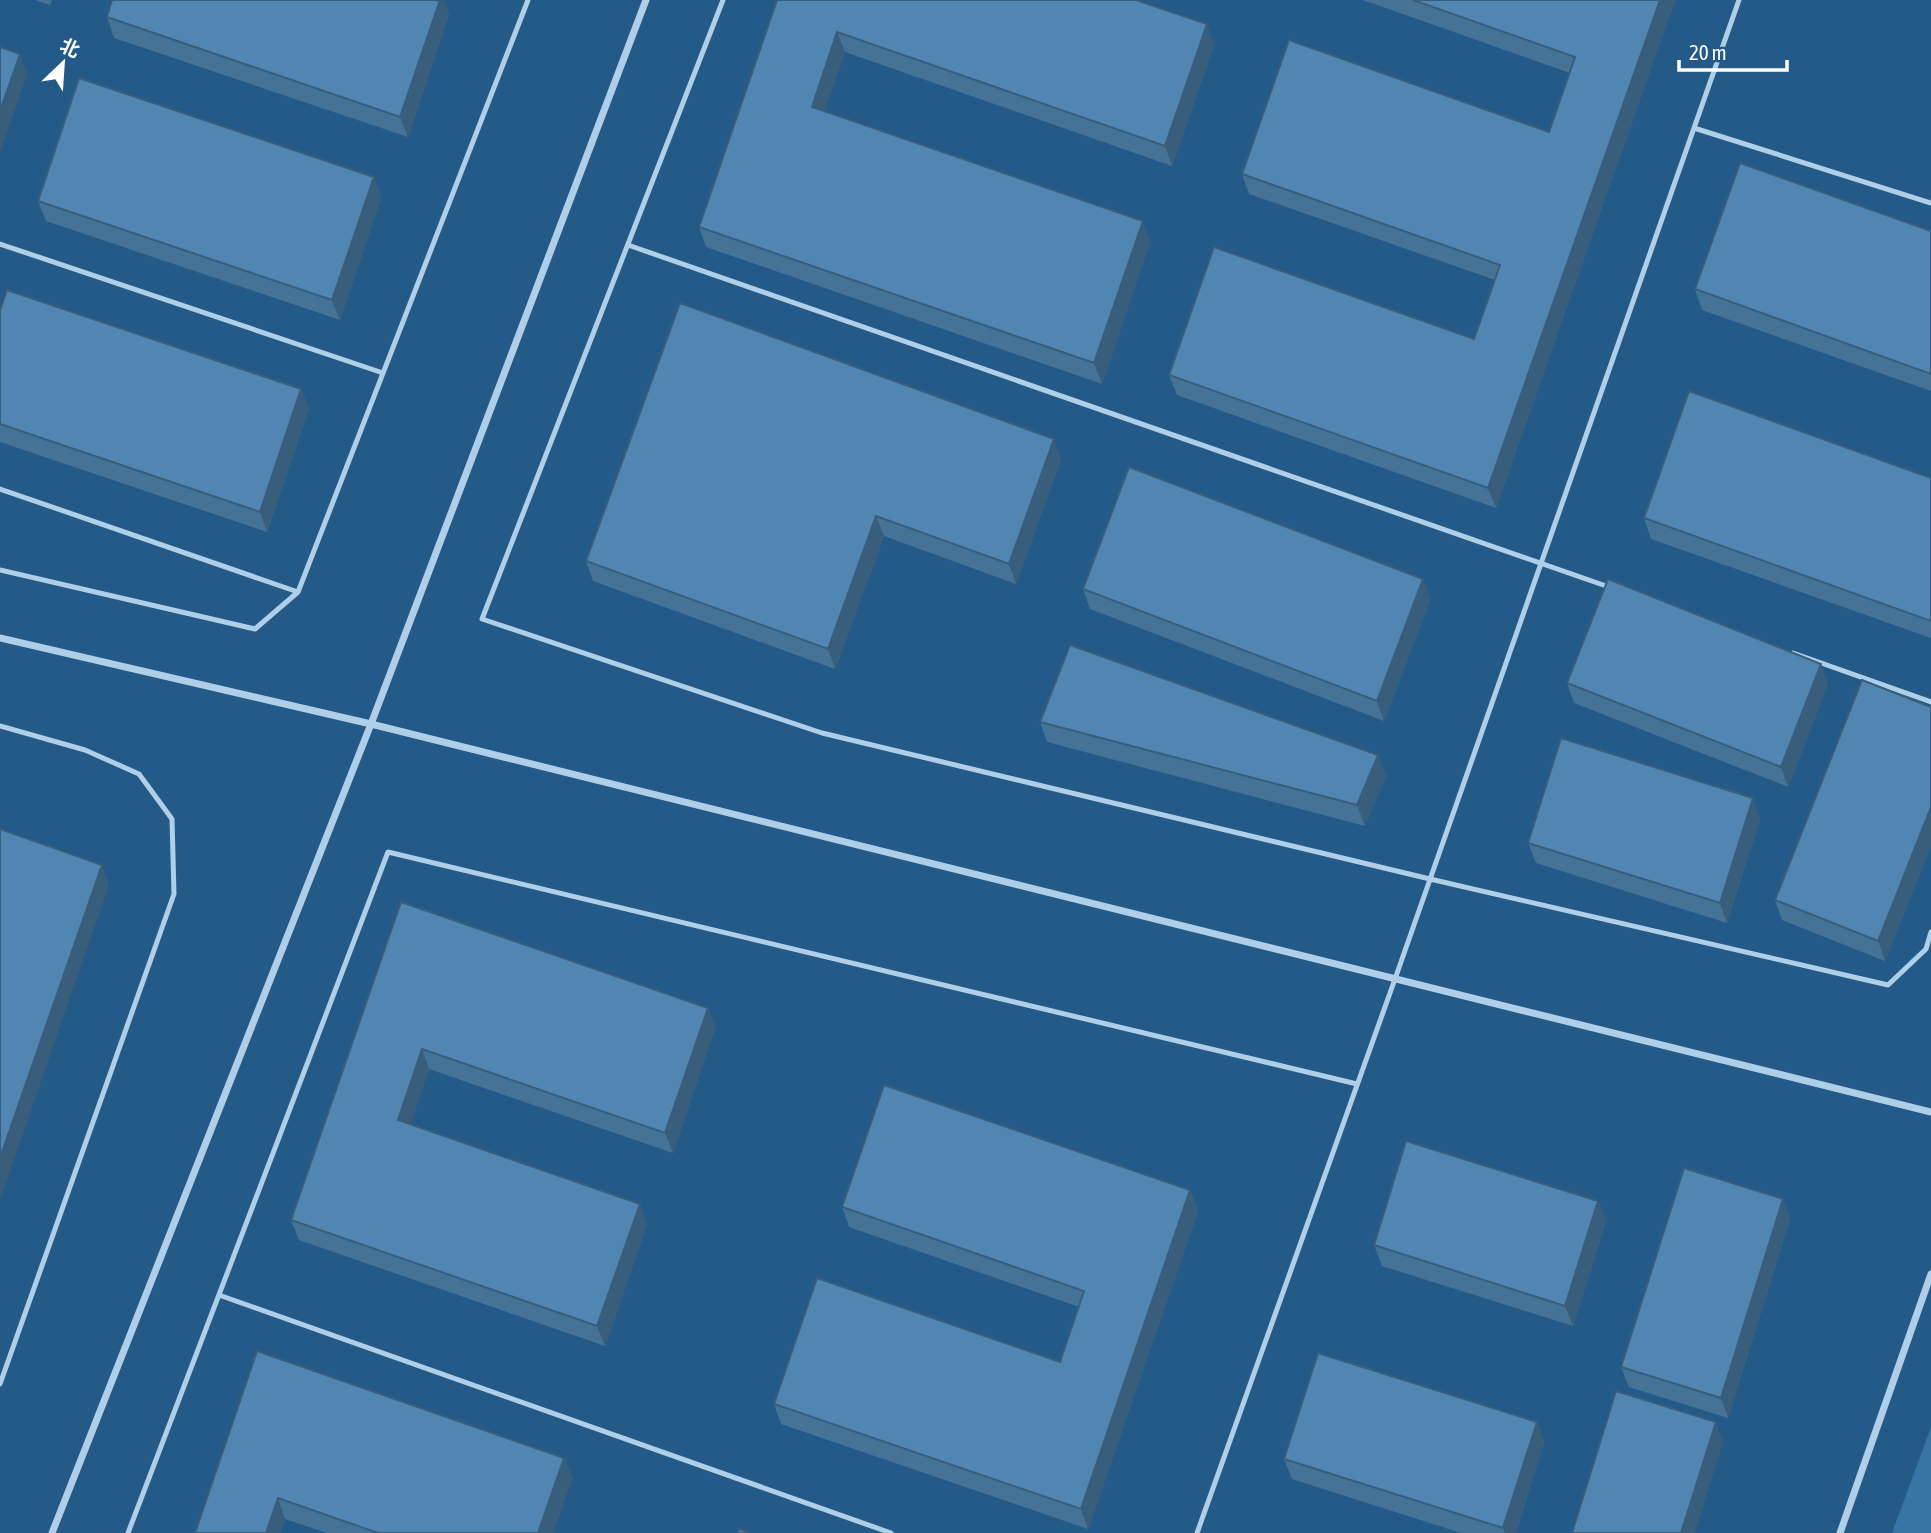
<svg xmlns="http://www.w3.org/2000/svg" width="1931" height="1533" font-family="'Asap Condensed','Noto Sans SC',sans-serif">
	<style>
		.green { fill: #3874a4 }
		.lines { fill: none; stroke-linecap: round; stroke-linejoin: round }
		.lane { stroke: #afcfe9; stroke-width: 5 }
		.street { stroke: #afcfe9; stroke-width: 7 }
		.wall { fill: #457398 }
		.shaded-wall { fill: #385e7c }
		.building { fill: #5086b1; stroke: #385e7c; stroke-width: 2 }
	</style>
	<rect width="100%" height="100%" fill="#245a87"/>
	<path class="green" d="M1931,1427V1533H1892Z"/>
	<g class="lines">
		<path class="lane" d="M723,0L482,619L822,733L1430,879L1888,985L1926,949L1931,932
			M1694,128L1931,203
			M0,244L383,373
			M628,245L1609,587
			M0,489L298,592
			M0,570L255,629L298,592L528,0
			M1793,653L1931,702
			M0,726L85,750L139,774L172,819L174,894L0,1384
			M219,1295L891,1533
			M128,1533L388,852L1357,1084
			M1197,1533L1395,979L1739,0"/>
		<path class="street" d="M0,638L371,724L1931,1112
			M52,1533L371,724L646,0
			M1840,1533L1931,1274"/>
	</g>
	<path class="wall" d="M35,0H52L50,5Z
		M777,0L1214,45L1172,166L845,52L824,111L1150,242L1102,384L706,247L699,227Z
		M1363,0H1675L1496,508L1177,395L1169,375L1474,339L1495,280L1249,194L1242,174L1549,132L1570,73Z
		M449,14L408,137L114,38L107,17Z
		M374,177L381,198L340,320L46,221L38,201Z
		M1931,231V391L1702,310L1695,289Z
		M0,310L301,389L309,409L267,532L0,442Z
		M1061,459L1016,584L884,536L835,669L593,581L586,561Z
		M1931,478V638L1651,539L1644,518Z
		M1423,579L1430,600L1384,721L1090,609L1083,589Z
		M1567,683L1828,684L1788,787L1574,703Z
		M1931,707V846L1885,961L1782,920L1775,900Z
		M1040,722L1386,775L1365,826L1047,742Z
		M1760,819L1727,923L1536,863L1528,843Z
		M401,902L708,1008L715,1028L673,1153L429,1069L410,1124L647,1224L605,1346L299,1240L291,1220Z
		M1190,1190L1198,1211L1088,1529L781,1424L774,1404L1060,1362L1079,1307L849,1227L842,1207Z
		M1783,1199L1790,1219L1728,1418L1629,1387L1621,1367Z
		M1598,1201L1606,1221L1573,1326L1382,1266L1374,1245Z
		M257,1351L564,1458L572,1478L553,1533H327L285,1519L280,1533Z
		M1537,1422L1544,1442L1516,1533H1461L1292,1479L1284,1459Z"/>
	<path class="shaded-wall" d="M440,0H444L449,14L408,137L400,117Z
		M1660,0H1675L1496,508L1488,488Z
		M1207,24L1214,45L1172,166L1165,146Z
		M837,32L845,52L819,127L812,107Z
		M20,54L27,74L0,153V111Z
		M374,177L381,198L340,320L332,300Z
		M1143,221L1150,242L1102,384L1094,363Z
		M301,389L309,409L267,532L260,512Z
		M1054,439L1061,459L1016,584L1009,564Z
		M876,516L884,536L835,669L828,649Z
		M1423,579L1430,600L1384,721L1377,701Z
		M1821,664L1828,684L1788,787L1781,767Z
		M1378,755L1386,775L1365,826L1357,805Z
		M1753,798L1760,819L1727,923L1720,903Z
		M1931,807V846L1885,961L1878,941Z
		M102,865L109,885L0,1200V1158Z
		M708,1008L715,1028L673,1153L665,1133Z
		M422,1049L429,1069L405,1140L398,1120Z
		M1190,1190L1198,1211L1088,1529L1081,1509Z
		M1783,1199L1790,1219L1728,1418L1721,1398Z
		M1598,1201L1606,1221L1573,1326L1565,1306Z
		M640,1204L647,1224L605,1346L597,1326Z
		M1537,1422L1544,1442L1516,1533H1505L1503,1528Z
		M1716,1422L1723,1442L1695,1533H1681Z
		M564,1458L572,1478L553,1533H538Z
		M278,1498L285,1519L280,1533H266Z"/>
	<path class="building" d="M112,0H440L400,117L107,17Z
		M777,0H1136L1207,24L1165,146L837,32L812,107L1143,221L1094,363L699,227Z
		M1413,0H1660L1488,488L1169,375L1214,247L1474,339L1500,265L1242,174L1289,40L1549,132L1575,57Z
		M0,47L20,54L0,111Z
		M79,78L374,177L332,300L38,201Z
		M1740,163L1931,231V374L1695,289Z
		M7,290L301,389L260,512L0,424V310Z
		M680,303L1054,439L1009,564L876,516L828,649L586,561Z
		M1689,391L1931,478V621L1644,518Z
		M1129,467L1423,579L1377,701L1083,589Z
		M1608,579L1821,664L1781,767L1567,683Z
		M1070,645L1378,755L1357,805L1040,722Z
		M1862,680L1931,707V807L1878,941L1775,900Z
		M1561,738L1753,798L1720,903L1528,843Z
		M0,829L102,865L0,1158Z
		M401,902L708,1008L665,1133L422,1049L398,1120L640,1204L597,1326L291,1220Z
		M884,1085L1190,1190L1081,1509L774,1404L817,1278L1060,1362L1084,1291L842,1207Z
		M1406,1141L1598,1201L1565,1306L1374,1245Z
		M1684,1168L1783,1199L1721,1398L1621,1367Z
		M257,1351L564,1458L538,1533H378L278,1498L266,1533H195Z
		M1318,1353L1537,1422L1503,1528L1284,1459Z
		M1616,1391L1716,1422L1681,1533H1572Z
		M739,1529L751,1533H738Z"/>
	<g transform="translate(63 63) rotate(25)" stroke="#245a87" stroke-width="5" paint-order="stroke">
	<path d="M0-5L12 26L0 18L-12 26Z" fill="#ffffff"/>
	<text y="-10" font-size="19" font-weight="bold" text-anchor="middle" fill="#ffffff">北</text>
	</g>
	<path d="M1679 60v10h108v-10" fill="none" stroke="#ffffff" stroke-width="3.5"/>
	<text x="1689" y="60" font-size="21" fill="#ffffff" stroke="#245a87" stroke-width="5" paint-order="stroke">20 m</text>
</svg>
